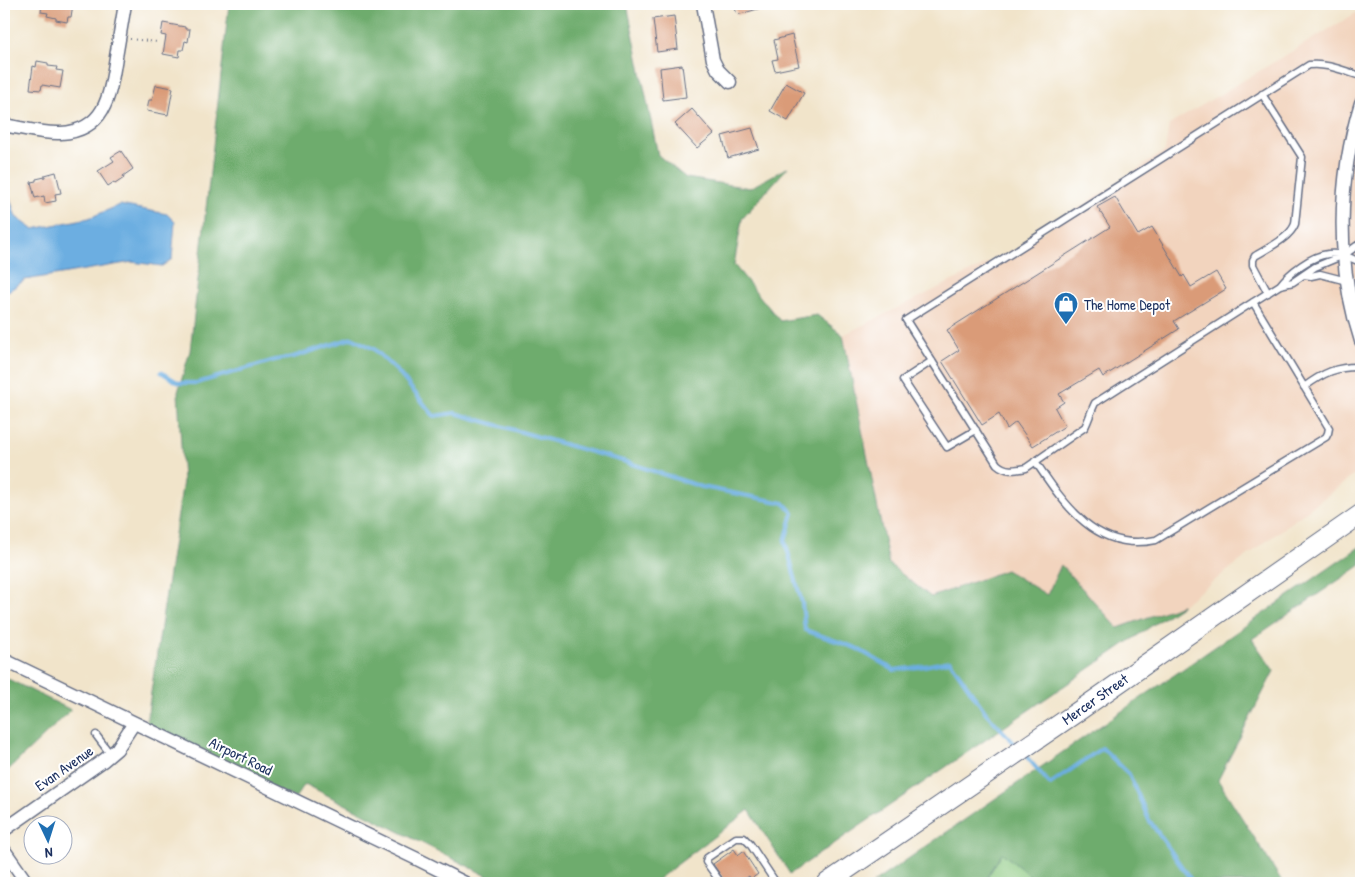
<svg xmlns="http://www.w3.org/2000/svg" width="1365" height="887" font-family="'Patrick Hand',sans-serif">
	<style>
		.built { fill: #f2d4be }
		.green { fill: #89c77e; stroke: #527b6e }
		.forest { fill: #6eac6d; stroke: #446e66 }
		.water { fill: #6caee1; stroke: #446ea0 }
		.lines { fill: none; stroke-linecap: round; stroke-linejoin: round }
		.stream { stroke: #6caee1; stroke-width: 4 }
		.building { fill: #da9b78 }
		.lane-casing { stroke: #666e84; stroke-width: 9 }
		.street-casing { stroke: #666e84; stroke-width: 15 }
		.primary-casing { stroke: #666e84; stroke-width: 21 }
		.path { stroke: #666e84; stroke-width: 2; stroke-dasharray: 1 4; stroke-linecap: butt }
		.lane { stroke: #fff; stroke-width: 6 }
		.street { stroke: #fff; stroke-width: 12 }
		.primary { stroke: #fff; stroke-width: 19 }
		.labels { text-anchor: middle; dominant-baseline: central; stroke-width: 4; stroke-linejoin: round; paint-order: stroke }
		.poi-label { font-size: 15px; fill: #1b2f5e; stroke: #fff; text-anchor: start }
		.street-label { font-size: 15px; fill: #1b2f5e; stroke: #fff }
	</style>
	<rect width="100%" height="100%" fill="#fff"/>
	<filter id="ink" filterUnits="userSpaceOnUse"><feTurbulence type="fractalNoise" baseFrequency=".02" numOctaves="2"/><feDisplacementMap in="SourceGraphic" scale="10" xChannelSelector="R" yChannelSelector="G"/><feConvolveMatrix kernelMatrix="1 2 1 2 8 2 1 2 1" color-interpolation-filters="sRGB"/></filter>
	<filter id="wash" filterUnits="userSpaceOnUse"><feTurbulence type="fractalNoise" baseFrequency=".0096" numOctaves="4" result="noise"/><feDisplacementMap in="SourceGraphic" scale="20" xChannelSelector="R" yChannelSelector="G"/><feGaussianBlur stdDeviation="1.12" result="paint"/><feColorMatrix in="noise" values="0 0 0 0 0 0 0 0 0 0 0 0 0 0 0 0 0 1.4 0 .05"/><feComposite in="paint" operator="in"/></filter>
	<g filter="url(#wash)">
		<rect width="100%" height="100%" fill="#f1e4ca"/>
		<path class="built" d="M1361,10V470L1182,605L1118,628L1061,565L1047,595L1006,570L931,597L889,564L843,335L1019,248L1165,151L1169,125Z"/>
		<path class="green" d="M1002,852L1039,883H984Z"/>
		<path class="forest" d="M229,4H627L658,155L686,178L750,188L788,167L742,219L734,265L780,321L817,315L843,335L889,564L931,597L1006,570L1047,595L1061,565L1118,628L1182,605L790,874L749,810L653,883H501L305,784L295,798L145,732L183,481L178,392L190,351Z
			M1361,546V565L1252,639L1274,671L1218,780L1283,883H1039L1002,853L984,883H873Z
			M4,677L71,710L4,774Z"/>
		<path class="water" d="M4,181L16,217L33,229L89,218L120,205L167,214L175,222L172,259L162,266L132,262L25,280L7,292L4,297Z"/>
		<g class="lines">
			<path class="stream" d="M161,372L179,383H197L275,360L293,357L352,338L374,349L397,371L434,416L455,413L623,461L702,487L784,503L793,513L785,541L802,603L805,630L856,648L894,670L919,667L950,661L986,713L1017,746
				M1025,755L1050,784L1102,748L1129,774L1149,820L1193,883"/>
		</g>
		<g id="blocks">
			<path class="building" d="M42,4H73L71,17H68L67,22L56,20V18L47,16L48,13L41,12Z
				M734,4H767L768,6L737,15Z
				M674,16L678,49L657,52L653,19Z
				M163,23L185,27V29H190L188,42L185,41L183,50H180L179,57L163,54L166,36L161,35Z
				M792,35L799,66L775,71L772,60L778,59L774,40Z
				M37,61L48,63V66L57,67L56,70L63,71L60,88L42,85L41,90L30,89L33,66L36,67Z
				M682,65L686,97L663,100L660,68Z
				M786,83L804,93L788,121L770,111Z
				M156,85L173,88L168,115L147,111L149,100H152Z
				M692,109L714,134L697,148L675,124Z
				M752,128L759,149L728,158L722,136Z
				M121,151L133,169L123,176L124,178L115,184L114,182L108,186L98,171L114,161L111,157Z
				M56,172L61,193L55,194L56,201L45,203L44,196L35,198L31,182L36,181V179L45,177V175Z
				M1115,197L1138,235L1152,227L1182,277L1184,275L1191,287L1216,272L1226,289L1174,321L1179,329L1103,377L1099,370L1059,394L1064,402L1055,408L1065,426L1033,446L1016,422L1007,429L999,414L982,425L942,361L959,350L947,330L1110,227L1097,207Z
				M734,849L738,855L743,851L758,874L751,879L749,876L739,883H726L713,864Z"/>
		</g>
	</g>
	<g filter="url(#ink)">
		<use href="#blocks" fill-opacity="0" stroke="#666e84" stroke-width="1"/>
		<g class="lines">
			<defs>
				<path id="lane" d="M1262,94L1302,157L1295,224C1290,238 1268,248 1255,256L1253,260V265L1268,293
					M1351,142L1361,143
					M1361,245H1358L1344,255L1360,262H1361
					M1304,275L1311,276L1320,274L1347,281
					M1280,285C1290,272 1311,256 1328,254C1333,253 1339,254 1344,255L1315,267L1293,282L1280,285L1095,403C1091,411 1089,419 1085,427L1026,468C1015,470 1006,472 997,464L906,320L1309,65C1327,63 1344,71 1361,76
					M932,361L903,380L947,447L976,430
					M1304,387C1323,373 1337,366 1361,367
					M1035,461C1064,504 1096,553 1156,540L1326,437L1328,433L1329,428L1253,302
					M96,735L111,755
					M721,883L706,862L707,858L736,838H744L750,844L776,883"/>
				<path id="street" d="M703,4L713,60L718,70L730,82
					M1361,103C1337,180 1336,265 1361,341
					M4,125C22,128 42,134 61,133C107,130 110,93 116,57C119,39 122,22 125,4
					M4,660L415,858L465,883
					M4,830L104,760L117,749L134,723
					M4,850L27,883"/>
				<path id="primary" d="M827,883L1080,710L1361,514"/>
			</defs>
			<use href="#lane" class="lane-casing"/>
			<use href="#street" class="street-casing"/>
			<use href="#primary" class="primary-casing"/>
			<path class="path" d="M130,39L158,42"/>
			<use href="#lane" class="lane"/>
			<use href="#street" class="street"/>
			<use href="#primary" class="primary"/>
		</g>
	</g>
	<defs>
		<symbol id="shop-pin" viewBox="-11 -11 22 30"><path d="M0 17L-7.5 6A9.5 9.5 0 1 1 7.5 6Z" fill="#1f6fb2" stroke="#fff"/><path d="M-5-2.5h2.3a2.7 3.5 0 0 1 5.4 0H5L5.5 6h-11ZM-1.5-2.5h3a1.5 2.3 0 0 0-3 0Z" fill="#fff"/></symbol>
	</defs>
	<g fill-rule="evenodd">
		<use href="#shop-pin" x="1052" y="290" width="28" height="38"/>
	</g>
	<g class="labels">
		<g class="poi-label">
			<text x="1084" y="304">The Home Depot</text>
		</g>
		<g class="street-label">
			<text transform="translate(1095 699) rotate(-35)">Mercer Street</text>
			<text transform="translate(241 756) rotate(26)">Airport Road</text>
			<text transform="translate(64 768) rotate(-35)">Evan Avenue</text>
		</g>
	</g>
	<rect width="1365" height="887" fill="none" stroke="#fff" stroke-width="20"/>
	<g transform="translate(48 840) rotate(176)"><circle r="24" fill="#ffffff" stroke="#a4acbf"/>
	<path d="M0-4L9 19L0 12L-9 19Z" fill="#1f6fb2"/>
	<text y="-8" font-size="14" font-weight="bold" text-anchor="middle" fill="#1b2f5e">N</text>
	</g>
</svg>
